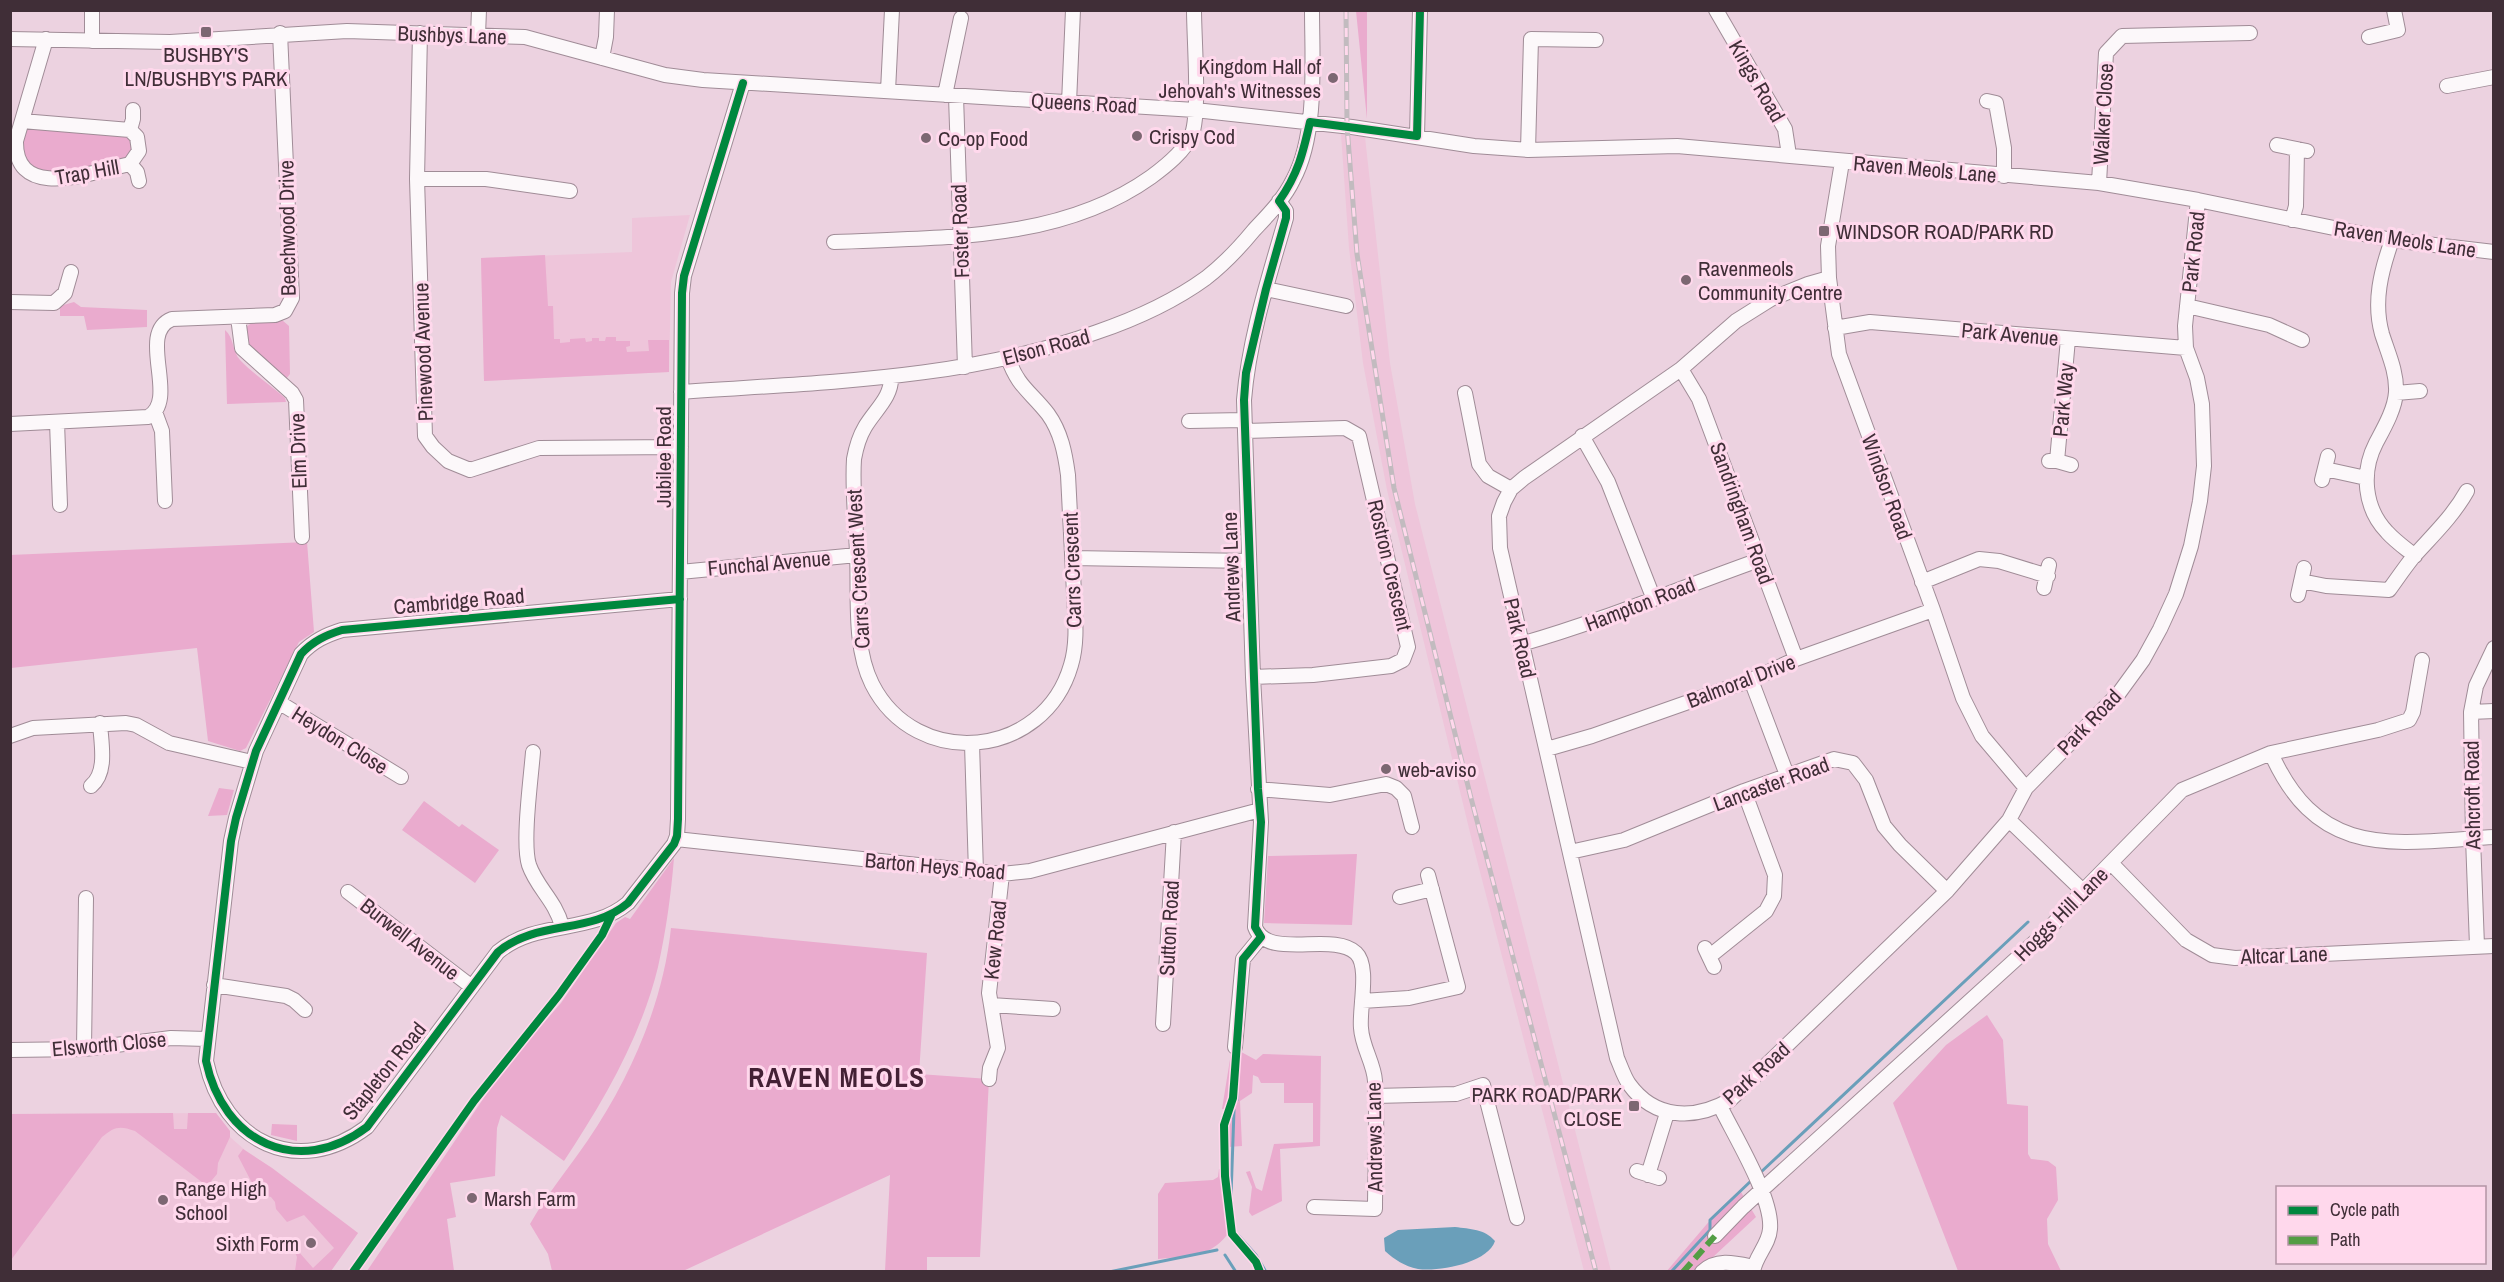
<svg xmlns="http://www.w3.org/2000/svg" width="2504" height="1282" font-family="'Archivo Narrow',sans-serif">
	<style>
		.built { fill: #eec5da }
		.green { fill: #eaabce }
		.water { fill: #6a9fba }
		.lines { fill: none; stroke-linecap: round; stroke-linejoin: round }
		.stream { stroke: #6a9fba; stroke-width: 3 }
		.minor-casing { stroke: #a08c97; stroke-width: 16 }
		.minor { stroke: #fcf8fa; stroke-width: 14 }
		.rail-casing { stroke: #c2bbbf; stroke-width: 5 }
		.rail { stroke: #ffd8ec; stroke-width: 3; stroke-dasharray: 9; stroke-linecap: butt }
		.quiet { stroke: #539d44; stroke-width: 6; stroke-dasharray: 12 6; stroke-linecap: butt }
		.cycleway-casing { stroke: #ffd8ec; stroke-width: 11 }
		.cycleway { stroke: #00873e; stroke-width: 8 }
		.poi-dot { fill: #7c6772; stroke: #ffd8ec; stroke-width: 2 }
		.labels { text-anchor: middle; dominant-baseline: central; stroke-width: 6; stroke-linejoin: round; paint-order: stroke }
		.street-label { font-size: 21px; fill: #402e37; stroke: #ffd8ec }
		.poi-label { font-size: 21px; fill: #402e37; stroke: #ffd8ec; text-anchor: start }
		.district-label { font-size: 27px; font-weight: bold; letter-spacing: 1.5px; fill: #442135; stroke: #ffd8ec }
	</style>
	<rect width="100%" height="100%" fill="#ecd2e0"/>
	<path class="built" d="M1341,134L1365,137L1390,363L1415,504L1611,1271H1584L1473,845L1387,490L1363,363L1349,248Z
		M690,215L671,282L669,372L484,381L481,258L632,252V218Z
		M216,1113L230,1131V1137L246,1151L272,1168L358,1233L331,1271H11L10,1114Z"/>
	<path class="green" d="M1356,11H1367V119Z
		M26,126L130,135L134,148L126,159L51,176L35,170L24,157L21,140Z
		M545,255L548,306H553L554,339H560V343L570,342V339L585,338L586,342L592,341V338H599V341H605L606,337H616V341H630V346L626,347L627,352L649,351L648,340H669V372L484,381L481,258Z
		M74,302L81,307L147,310V327L87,330L84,316H60V306Z
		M282,320L289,326L290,374L286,379L247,345L244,330C253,317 268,321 282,320Z
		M225,330C234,337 232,351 240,360C253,374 271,385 285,398L286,402L227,404Z
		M307,542L314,632L299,642L246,748L240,751L208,741L197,648L11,668L10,555Z
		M219,788L234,790L227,815L208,816Z
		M424,801L459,827L462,824L499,850L475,883L402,830Z
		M1357,854L1352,925L1264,923L1268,856Z
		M674,858C671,895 666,931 658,967C641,1037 603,1102 564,1161L501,1115L497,1128L495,1176L450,1183L456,1217L447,1219L454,1271H367L502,1071L561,1003L616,923L625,917L630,919Z
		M671,928L927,953L919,1074L989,1079L980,1257H927V1271H885L890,1175L683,1271H552L548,1254L530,1224C547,1194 568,1169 588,1140C630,1078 663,1004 671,928Z
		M1987,1015L2003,1040L2007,1104L2028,1106V1154L2031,1159L2048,1161L2056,1167L2058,1200L2047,1219L2048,1244L2061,1271H1958L1893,1103L1946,1045Z
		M1232,1047L1256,1060L1263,1054L1321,1056L1320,1146L1280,1149L1282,1201L1252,1216L1249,1212L1252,1187L1246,1172L1250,1171L1256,1188L1262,1191L1274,1144L1313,1142V1103H1284V1083H1261L1258,1077L1253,1075L1252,1093L1240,1101L1242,1146L1228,1147L1225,1124L1227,1109H1222Z
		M173,1113L174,1129H187L188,1113H216L230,1131V1137L218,1163L217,1174L207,1186L135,1131C119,1125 114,1127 102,1137L11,1260V1114Z
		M272,1124L297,1125V1141L271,1135Z
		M243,1149L272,1168L358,1233L331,1271H295L297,1257L291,1243L313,1268L334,1248L304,1215L287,1222L276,1209L275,1202L271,1197L263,1195L251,1181L238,1156Z
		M1219,1169H1222L1227,1235C1209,1258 1186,1256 1158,1259V1194L1165,1183L1213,1180L1218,1177Z
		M1741,1192L1756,1217L1698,1271L1666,1272L1712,1218Z"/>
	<path class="water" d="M1455,1227C1470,1229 1485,1229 1495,1241C1488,1263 1439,1272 1418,1269C1404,1266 1395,1260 1385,1251L1384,1238L1398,1230Z"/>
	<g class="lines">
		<path class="stream" d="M1237,1100L1238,1049
			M1234,1110L1231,1196L1234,1224
			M1760,1173L2028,922
			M1238,1235L1256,1255L1266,1272
			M1225,1255L1236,1272
			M1109,1272L1217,1250
			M1671,1272L1710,1230V1220L1753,1179"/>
		<defs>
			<path id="minor" d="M1716,10L1785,129L1789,155
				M420,33L417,179L425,436L433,447L448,461L470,470L539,448L681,447
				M478,35L479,10
				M2369,37L2398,30L2394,10
				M10,39L170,42L347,31L525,37L665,75L703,80L1195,110L1352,127L1474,146L1528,150L1677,146L2099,183L2198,200L2392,240L2494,252
				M92,41V10
				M602,58L606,37L607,10
				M2447,86L2494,77
				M888,91L892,10
				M945,95L961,18
				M956,96L965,367
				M1987,101L1996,103L2004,148V176
				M1069,103L1073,10
				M22,121L130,130L137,137L139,151L130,164C95,171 15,203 16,141L46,39
				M130,130L133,119V110
				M1417,136L1420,10
				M2277,145L2307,151
				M1528,150L1531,39L1596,40
				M1842,162L1828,246L1829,278L1839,354L1933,610L1963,698L1982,736L2026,788
				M130,164L137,172L139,181
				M417,179H486L570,191
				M2099,183L2106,53L2122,36L2250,33
				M1279,201L1286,211V218C1269,277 1249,338 1244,400L1253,677L1261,822L1255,927C1267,961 1333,931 1356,953C1370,966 1359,1009 1361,1028C1362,1047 1374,1063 1375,1081C1378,1123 1375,1167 1375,1209L1314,1207
				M2292,220L2296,206L2297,149
				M2392,240C2381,271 2373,302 2382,334C2388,353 2397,372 2396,392C2395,409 2384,428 2376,443C2361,472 2364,508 2387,532C2395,541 2405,548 2415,556
				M834,242C941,237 1060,242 1151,177C1166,166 1185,151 1192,134C1200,112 1194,38 1194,10
				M1829,278L1808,284L1771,299L1736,321L1681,369L1524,478L1511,489L1504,502L1499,516L1500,548L1617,1058C1621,1067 1624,1077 1629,1084C1655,1120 1695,1120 1730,1100L1947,891L2009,820L2026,788L2119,693L2143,660L2160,629L2176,594L2191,546L2200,501L2204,466L2202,404L2197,378L2186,348L2185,326L2198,200
				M1266,289L1346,306
				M10,302L54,303L65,293L71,272
				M2187,306L2269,325L2302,340
				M238,317L242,348L292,393L296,400L302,537
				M1835,328L1870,322L2186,348
				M1681,369L1699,399L1796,659
				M891,377C892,397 875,410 865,427C859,437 856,448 854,459C852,490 856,522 857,554C859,595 853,646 872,684C916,771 1044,759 1071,665C1078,642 1075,617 1074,593C1072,554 1070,514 1068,475C1065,453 1061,432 1048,414C1030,391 1018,387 1008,358
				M681,392C821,382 964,380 1097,332C1135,319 1173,302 1206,278C1224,264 1240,247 1254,230C1268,215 1284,199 1293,180C1318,134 1312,61 1312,10
				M1465,393L1479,464L1488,476L1511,489
				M2396,393L2420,391
				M155,412L162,431L165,501
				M1189,421L1244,420
				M57,422L60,505
				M10,424L148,417C180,400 136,333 172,319L275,315L285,311L292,298L280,33
				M1245,431L1345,428L1359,436L1408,647L1403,660L1391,666L1313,675L1253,677
				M1582,436L1608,482L1653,597
				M2049,461H2057L2071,465
				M2057,461L2068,339
				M2325,469L2366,478
				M2322,480L2328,456
				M1072,558L1249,561
				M680,572L857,555
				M2301,581L2326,586L2389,590C2397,579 2405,567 2414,556C2433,535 2453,516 2467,491
				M1922,582L1979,559L1999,561L2048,576
				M2044,588L2049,565
				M2298,595L2304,568
				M680,599L342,630C326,635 313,641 301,654L256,751L236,818L231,841L206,1061C223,1142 298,1179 367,1127L498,952C538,919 590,935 628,903L674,844L677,836L678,819L682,293L684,276L743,83
				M1521,644C1602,621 1680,588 1759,560
				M1751,680L1787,775
				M280,703L401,777
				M2471,712L2494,711
				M10,736L33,728L126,723L136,725L169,743L252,762
				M972,744L976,872
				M1547,749L1592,736L1751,680L1796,659L1933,610
				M533,752C531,778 522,843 529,865C537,888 555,900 562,926
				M2271,753C2319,861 2394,843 2494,837
				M91,786C108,772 101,743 100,723
				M1258,789L1330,795L1386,784L1396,788L1404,796L1412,827
				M2009,820L2083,891
				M676,839L1002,874L1030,871L1260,810
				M1570,852L1624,840L1744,791L1834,759L1853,763L1866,780L1884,826L1900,845L1947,891
				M2111,863L2186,940L2212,955L2235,958L2494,946
				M1002,874L989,993L991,1005L1053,1009
				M348,892L472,987
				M1400,897L1432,889
				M2477,946L2473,838L2471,712L2476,686L2494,648
				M1705,948L1714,967
				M1710,956L1766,911L1774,896L1775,875L1744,791
				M214,985L286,996L294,1000L305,1010
				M1362,1001L1409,998L1458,987L1428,875
				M1163,1024L1174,832
				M1235,1047L1243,959L1261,937
				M84,1049L86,898
				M10,1050L84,1049L171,1038L207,1039
				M989,1079L990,1068L998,1048L991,1005
				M1375,1096L1456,1094L1483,1085L1517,1218
				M1720,1106C1734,1135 1773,1198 1770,1229C1769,1245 1755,1256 1753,1272
				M1637,1171L1659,1178
				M1648,1175L1667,1113
				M1715,1236L1743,1207L2047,931L2083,891L2182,790L2271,753L2378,730L2409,720L2413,712L2422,660
				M1702,1272C1717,1258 1735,1263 1754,1267"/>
		</defs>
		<use href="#minor" class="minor-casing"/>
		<use href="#minor" class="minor"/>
		<defs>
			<path id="rail" d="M1346,10L1347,126L1357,254L1394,488L1471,798L1596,1272"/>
		</defs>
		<use href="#rail" class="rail-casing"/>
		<use href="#rail" class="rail"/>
		<path class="quiet" d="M1683,1272L1715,1236"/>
		<defs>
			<path id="cycleway" d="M680,599L342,630C326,635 313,641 301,654L256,751L236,818L231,841L206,1061C223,1142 298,1179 367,1127L498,952C538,919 590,935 628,903L674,844L677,836L678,819L682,293L684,276L743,83
				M353,1272L474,1101L559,995L602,935L611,916
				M1260,1272L1256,1262L1232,1234L1225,1176L1224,1125L1233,1098L1243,959L1261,937L1255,927L1261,822L1258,789L1244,400L1246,373L1266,289L1286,218V211L1279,201C1298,174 1303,153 1310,122L1417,136L1420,10"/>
		</defs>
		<use href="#cycleway" class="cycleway-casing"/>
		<use href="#cycleway" class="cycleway"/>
	</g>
	<g class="poi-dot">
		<rect x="200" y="26" width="12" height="12" rx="3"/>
		<circle cx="1333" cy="78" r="6"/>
		<circle cx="1137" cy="136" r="6"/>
		<circle cx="926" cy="138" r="6"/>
		<rect x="1818" y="225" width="12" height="12" rx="3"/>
		<circle cx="1686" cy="280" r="6"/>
		<circle cx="1386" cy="769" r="6"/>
		<rect x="1628" y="1100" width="12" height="12" rx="3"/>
		<circle cx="472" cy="1198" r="6"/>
		<circle cx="163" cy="1200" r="6"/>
		<circle cx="311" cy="1243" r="6"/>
	</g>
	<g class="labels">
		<g class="street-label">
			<text transform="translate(452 35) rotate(2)">Bushbys Lane</text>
			<text transform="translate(1757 81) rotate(60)">Kings Road</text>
			<text transform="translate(1084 103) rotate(3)">Queens Road</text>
			<text transform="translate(2103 114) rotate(-87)">Walker Close</text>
			<text transform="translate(1925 169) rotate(5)">Raven Meols Lane</text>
			<text transform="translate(87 172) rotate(-10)">Trap Hill</text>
			<text transform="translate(287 228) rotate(-91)">Beechwood Drive</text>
			<text transform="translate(960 231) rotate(-92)">Foster Road</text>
			<text transform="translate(2405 239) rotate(9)">Raven Meols Lane</text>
			<text transform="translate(2193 252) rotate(-84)">Park Road</text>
			<text transform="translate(2010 334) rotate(5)">Park Avenue</text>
			<text transform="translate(1046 347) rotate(-15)">Elson Road</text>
			<text transform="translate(423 352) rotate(-92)">Pinewood Avenue</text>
			<text transform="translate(2063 400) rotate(-85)">Park Way</text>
			<text transform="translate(298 451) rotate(-92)">Elm Drive</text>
			<text transform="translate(663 457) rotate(-90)">Jubilee Road</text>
			<text transform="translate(1887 487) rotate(70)">Windsor Road</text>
			<text transform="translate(1742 513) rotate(70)">Sandringham Road</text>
			<text transform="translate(769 563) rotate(-5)">Funchal Avenue</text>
			<text transform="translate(1390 565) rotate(77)">Rostron Crescent</text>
			<text transform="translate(1231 567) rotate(-92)">Andrews Lane</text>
			<text transform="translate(858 569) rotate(-93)">Carrs Crescent West</text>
			<text transform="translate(1072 570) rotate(-92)">Carrs Crescent</text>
			<text transform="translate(459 601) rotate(-5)">Cambridge Road</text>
			<text transform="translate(1640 604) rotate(-21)">Hampton Road</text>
			<text transform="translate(1520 638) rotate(77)">Park Road</text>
			<text transform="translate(1741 681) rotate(-21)">Balmoral Drive</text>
			<text transform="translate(2089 722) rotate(-46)">Park Road</text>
			<text transform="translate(340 740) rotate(32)">Heydon Close</text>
			<text transform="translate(1771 784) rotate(-20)">Lancaster Road</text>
			<text transform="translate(2472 795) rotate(-91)">Ashcroft Road</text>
			<text transform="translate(935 866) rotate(5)">Barton Heys Road</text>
			<text transform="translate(2061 914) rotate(-45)">Hoggs Hill Lane</text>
			<text transform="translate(1169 928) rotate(-87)">Sutton Road</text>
			<text transform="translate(410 939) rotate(38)">Burwell Avenue</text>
			<text transform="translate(995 940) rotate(-84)">Kew Road</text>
			<text transform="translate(2284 955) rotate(-2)">Altcar Lane</text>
			<text transform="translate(109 1044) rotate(-5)">Elsworth Close</text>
			<text transform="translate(384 1071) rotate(-51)">Stapleton Road</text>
			<text transform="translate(1756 1073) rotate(-42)">Park Road</text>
			<text transform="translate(1374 1137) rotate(-91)">Andrews Lane</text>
		</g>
		<g class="poi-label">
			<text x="206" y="54" text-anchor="middle">BUSHBY'S<tspan x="206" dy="24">LN/BUSHBY'S PARK</tspan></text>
			<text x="1321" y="66" text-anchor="end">Kingdom Hall of<tspan x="1321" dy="24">Jehovah's Witnesses</tspan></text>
			<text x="1149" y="136">Crispy Cod</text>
			<text x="938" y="138">Co-op Food</text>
			<text x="1836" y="231">WINDSOR ROAD/PARK RD</text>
			<text x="1698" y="268">Ravenmeols<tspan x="1698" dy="24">Community Centre</tspan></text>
			<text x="1398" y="769">web-aviso</text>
			<text x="1622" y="1094" text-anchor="end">PARK ROAD/PARK<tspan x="1622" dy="24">CLOSE</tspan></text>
			<text x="175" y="1188">Range High<tspan x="175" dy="24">School</tspan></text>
			<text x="484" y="1198">Marsh Farm</text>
			<text x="299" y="1243" text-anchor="end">Sixth Form</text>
		</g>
		<g class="district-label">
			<text x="837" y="1077">RAVEN MEOLS</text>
		</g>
	</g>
	<rect width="2504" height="1282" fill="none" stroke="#402e37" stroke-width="24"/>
	<rect x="2276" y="1186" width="210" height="78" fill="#ffd8ec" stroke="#b394a4" stroke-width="1.5"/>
	<rect x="2288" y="1206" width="30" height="9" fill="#00873e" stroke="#b394a4" stroke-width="1.5"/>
	<text x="2330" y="1216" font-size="18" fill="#402e37">Cycle path</text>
	<rect x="2288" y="1236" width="30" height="9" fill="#539d44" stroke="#b394a4" stroke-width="1.5"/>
	<text x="2330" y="1246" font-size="18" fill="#402e37">Path</text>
</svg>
